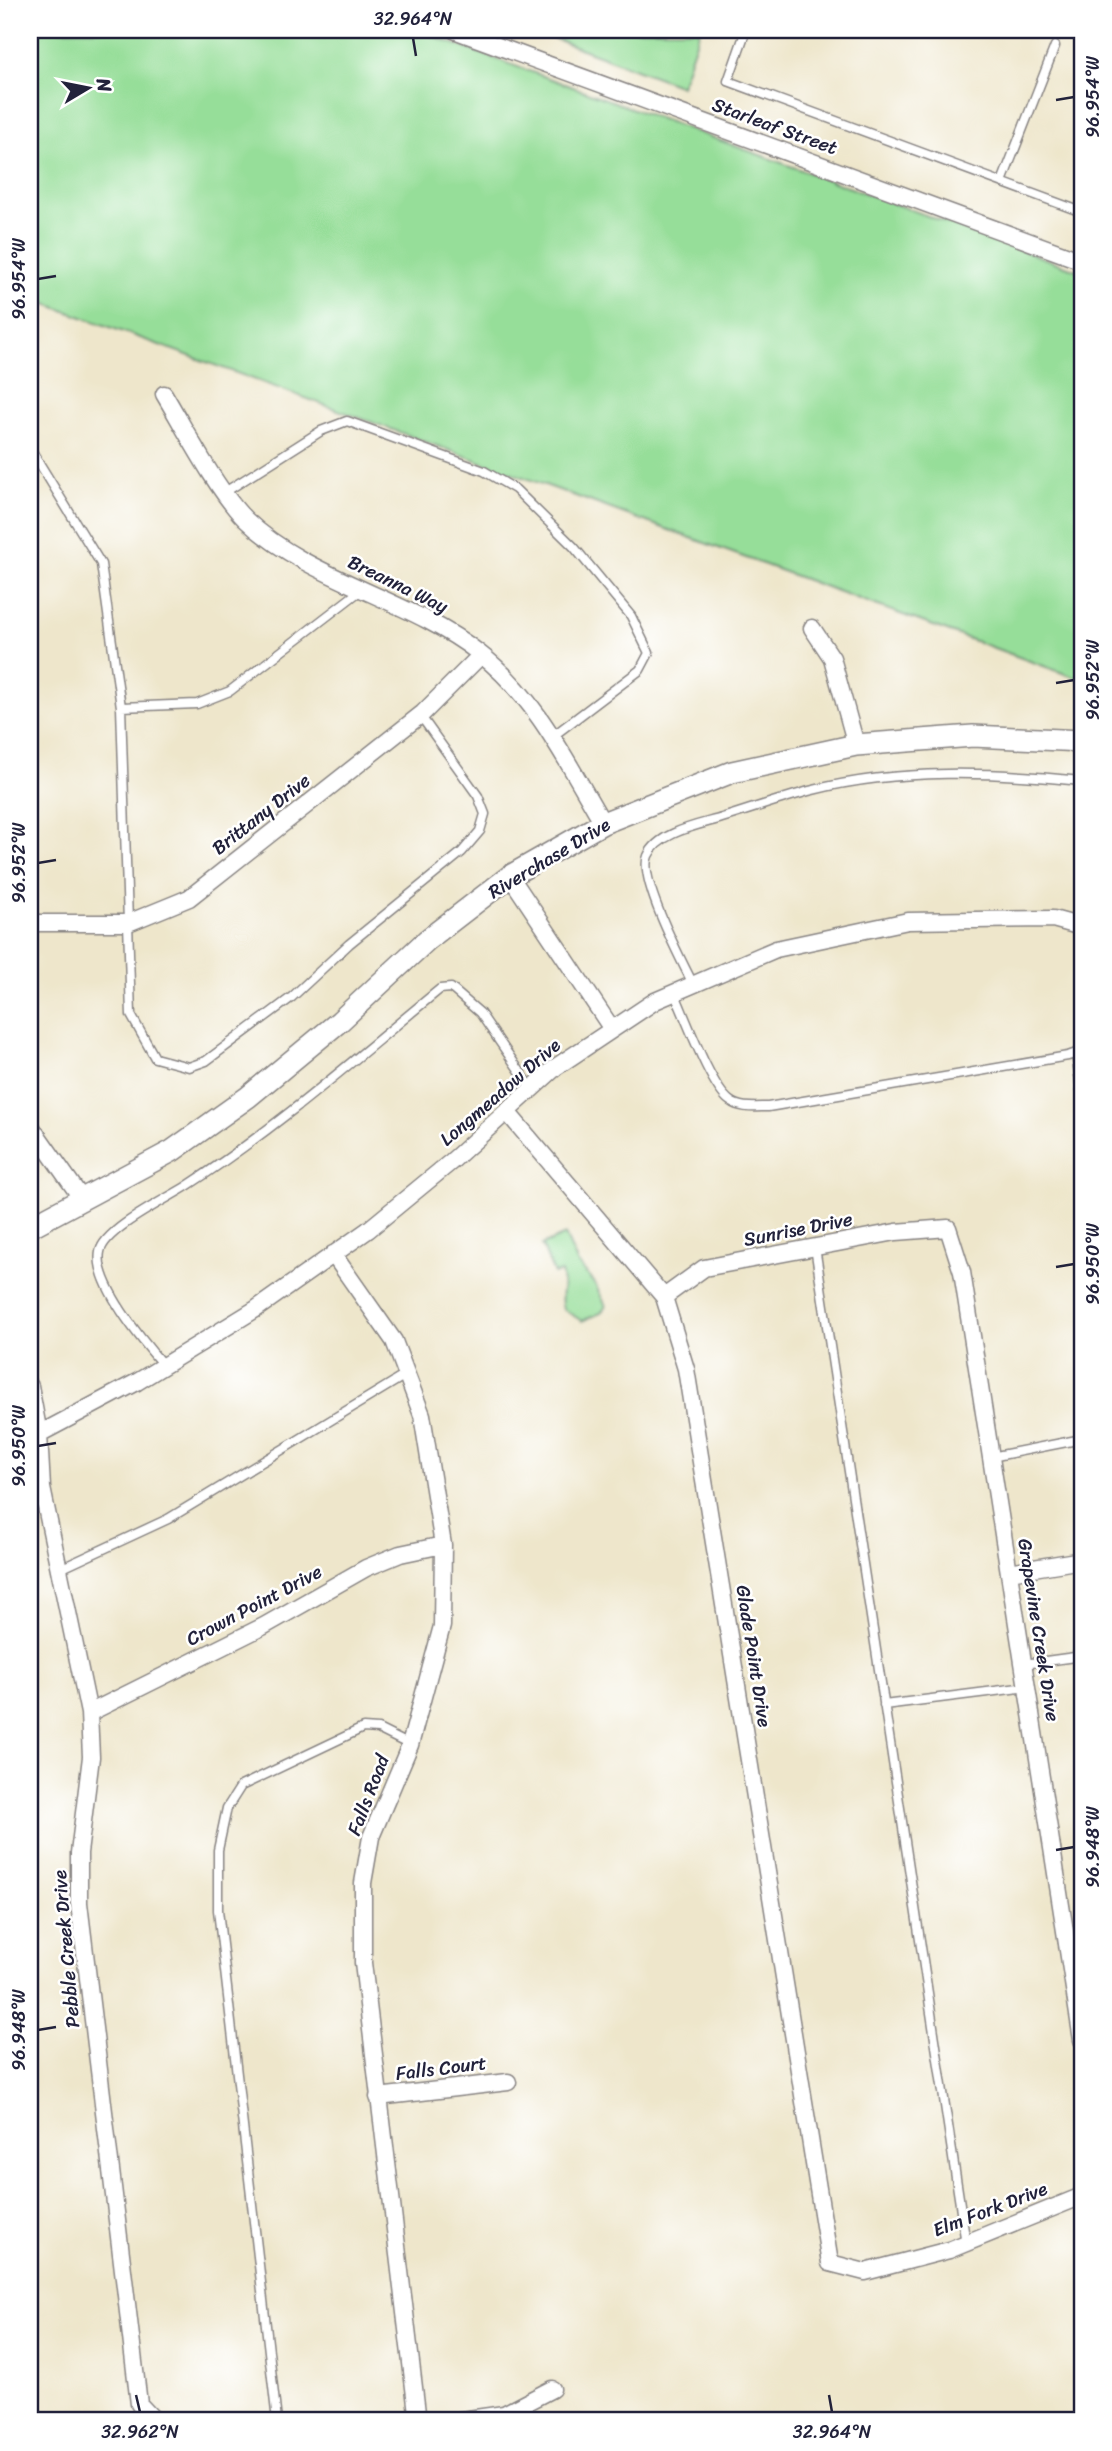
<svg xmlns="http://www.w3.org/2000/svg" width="1112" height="2451" font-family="Sriracha,sans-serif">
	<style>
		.green { fill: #96de99; stroke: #5c806a; stroke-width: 2 }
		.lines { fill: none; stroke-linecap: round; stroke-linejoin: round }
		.service-casing { stroke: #888483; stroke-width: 11 }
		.minor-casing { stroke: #888483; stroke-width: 19 }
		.tertiary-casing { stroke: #888483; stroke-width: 24 }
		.service { stroke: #fff; stroke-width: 8 }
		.minor { stroke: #fff; stroke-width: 16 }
		.tertiary { stroke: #fff; stroke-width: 21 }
		.ticks { fill: none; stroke: #22223b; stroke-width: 2.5 }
		.labels { text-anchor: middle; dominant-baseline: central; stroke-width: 5; stroke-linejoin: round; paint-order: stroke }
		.street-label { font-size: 19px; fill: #22223b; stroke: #fff }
		.neatline { fill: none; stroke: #22223b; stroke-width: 2.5 }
		.ticks-label { font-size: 18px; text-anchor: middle; fill: #22223b }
	</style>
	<rect width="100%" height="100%" fill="#fff"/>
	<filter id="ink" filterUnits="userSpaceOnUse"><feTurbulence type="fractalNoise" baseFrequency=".0143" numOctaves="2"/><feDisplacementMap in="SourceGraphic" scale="14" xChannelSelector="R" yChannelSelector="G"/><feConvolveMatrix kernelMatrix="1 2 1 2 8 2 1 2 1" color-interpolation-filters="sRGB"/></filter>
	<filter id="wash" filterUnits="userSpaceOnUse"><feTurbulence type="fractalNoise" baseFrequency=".00686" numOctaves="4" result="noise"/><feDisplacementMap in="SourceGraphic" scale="28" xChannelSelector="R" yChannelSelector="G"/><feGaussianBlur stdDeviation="1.57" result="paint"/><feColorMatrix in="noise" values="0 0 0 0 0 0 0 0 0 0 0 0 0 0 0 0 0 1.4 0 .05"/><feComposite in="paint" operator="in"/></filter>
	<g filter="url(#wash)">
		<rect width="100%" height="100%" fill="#eee6cb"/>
		<path class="green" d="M30,30H416L1082,272V680L30,298Z
			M531,30H700L681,86Z
			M565,1235L578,1264L594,1282L606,1306L601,1313L582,1321L563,1309C558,1295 566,1285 561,1272L554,1274L542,1245Z"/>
	</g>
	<g filter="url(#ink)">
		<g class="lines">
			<defs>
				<path id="service" d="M746,30L728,81L1082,212
					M1002,182L1055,46
					M30,448L101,564L121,707L197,704L230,691L361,590
					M225,492L321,431L347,421L484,471L515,489L574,547L631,616L649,653L640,670L553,736
					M121,707L131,1015L155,1058L189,1067L206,1061L292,997L349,944L462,852L480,831L485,814L478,796L420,715
					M693,984C682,962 638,878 648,856C658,832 699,825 722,818C752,809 782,798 813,790C900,768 994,772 1082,781
					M674,992C685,1016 711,1088 730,1101C740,1109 755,1107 768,1107L1068,1056L1082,1051
					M1076,1053L1082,1096
					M815,1247L966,2244
					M164,1366C144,1343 94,1283 100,1252C104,1229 167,1199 187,1186C277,1128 357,1057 440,989L451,988L480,1013L532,1089
					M991,1457L1082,1439
					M58,1570L168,1519L407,1374
					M1024,1664L1082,1656
					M884,1705L1027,1687
					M277,2421L218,1910V1850L227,1808L241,1786L363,1728L378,1729L410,1745"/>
				<path id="minor" d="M454,30L1082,261
					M164,394C185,429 217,491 245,519C308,580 409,598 479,653C536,697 567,762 603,823
					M812,628L832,658L856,745
					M510,876L612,1029
					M30,923H128L189,898L423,713L481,655
					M507,1112L664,1297L686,1369L830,2263L865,2272L949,2250L1082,2196
					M30,1125L82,1199
					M333,1254L394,1341L422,1415L443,1545L442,1626L410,1745L371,1837L363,1883V1963L418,2421
					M664,1297L704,1268L896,1232L948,1228L962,1272L1082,2040
					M30,1386L39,1434L42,1488L89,1713L91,1757L79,1853V1903L139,2404L155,2421
					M39,1434L137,1382L256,1309L368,1230L452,1161L556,1067L655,1001L776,949L908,921L1053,919L1082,927
					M1009,1572L1082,1560
					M89,1713L264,1626L366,1568L400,1554L443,1545
					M378,2097L508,2082
					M454,2421L504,2414L552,2389"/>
				<path id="tertiary" d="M30,1227L172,1151L248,1097L340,1021L427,940L510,876L603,823L732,772L856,745L973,736L1082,741"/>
			</defs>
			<use href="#service" class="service-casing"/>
			<use href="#minor" class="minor-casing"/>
			<use href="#tertiary" class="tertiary-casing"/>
			<use href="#service" class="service"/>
			<use href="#minor" class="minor"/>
			<use href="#tertiary" class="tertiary"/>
		</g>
	</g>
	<path class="ticks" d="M413,38L416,56M1056,100L1074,97M38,279L56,276M1056,683L1074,680M38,863L56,860M1056,1267L1074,1264M38,1446L56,1443M1056,1850L1074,1847M38,2030L56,2027M136,2395L140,2412M829,2395L832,2412"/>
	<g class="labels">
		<g class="street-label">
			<text transform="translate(775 126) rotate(20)">Starleaf Street</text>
			<text transform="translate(398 584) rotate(26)">Breanna Way</text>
			<text transform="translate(261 814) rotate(-38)">Brittany Drive</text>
			<text transform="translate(549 858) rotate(-31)">Riverchase Drive</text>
			<text transform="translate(500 1092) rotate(-41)">Longmeadow Drive</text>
			<text transform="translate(798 1229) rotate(-11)">Sunrise Drive</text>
			<text transform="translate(254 1605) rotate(-28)">Crown Point Drive</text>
			<text transform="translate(1039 1630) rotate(81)">Grapevine Creek Drive</text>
			<text transform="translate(754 1656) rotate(81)">Glade Point Drive</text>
			<text transform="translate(368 1795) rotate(-69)">Falls Road</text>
			<text transform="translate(66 1949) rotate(-95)">Pebble Creek Drive</text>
			<text transform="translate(441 2068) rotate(-7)">Falls Court</text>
			<text transform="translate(990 2209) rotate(-21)">Elm Fork Drive</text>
		</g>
	</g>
	<rect width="1112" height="2451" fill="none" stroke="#fff" stroke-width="77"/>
	<g transform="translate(88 88) rotate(80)" stroke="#ffffff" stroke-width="5" paint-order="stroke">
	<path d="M0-5L12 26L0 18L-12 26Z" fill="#22223b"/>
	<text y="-10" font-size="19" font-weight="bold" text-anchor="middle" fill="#22223b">N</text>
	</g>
	<rect x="38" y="38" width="1036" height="2374" class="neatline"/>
	<g class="ticks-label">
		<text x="413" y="25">32.964°N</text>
		<text transform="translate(1093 97) rotate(-90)" y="6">96.954°W</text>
		<text transform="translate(19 279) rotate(-90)" y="6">96.954°W</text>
		<text transform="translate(1093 680) rotate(-90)" y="6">96.952°W</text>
		<text transform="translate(19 863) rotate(-90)" y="6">96.952°W</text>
		<text transform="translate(1093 1264) rotate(-90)" y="6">96.950°W</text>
		<text transform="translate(19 1446) rotate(-90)" y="6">96.950°W</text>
		<text transform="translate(1093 1847) rotate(-90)" y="6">96.948°W</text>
		<text transform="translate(19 2030) rotate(-90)" y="6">96.948°W</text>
		<text x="140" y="2438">32.962°N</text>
		<text x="832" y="2438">32.964°N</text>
	</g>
</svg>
